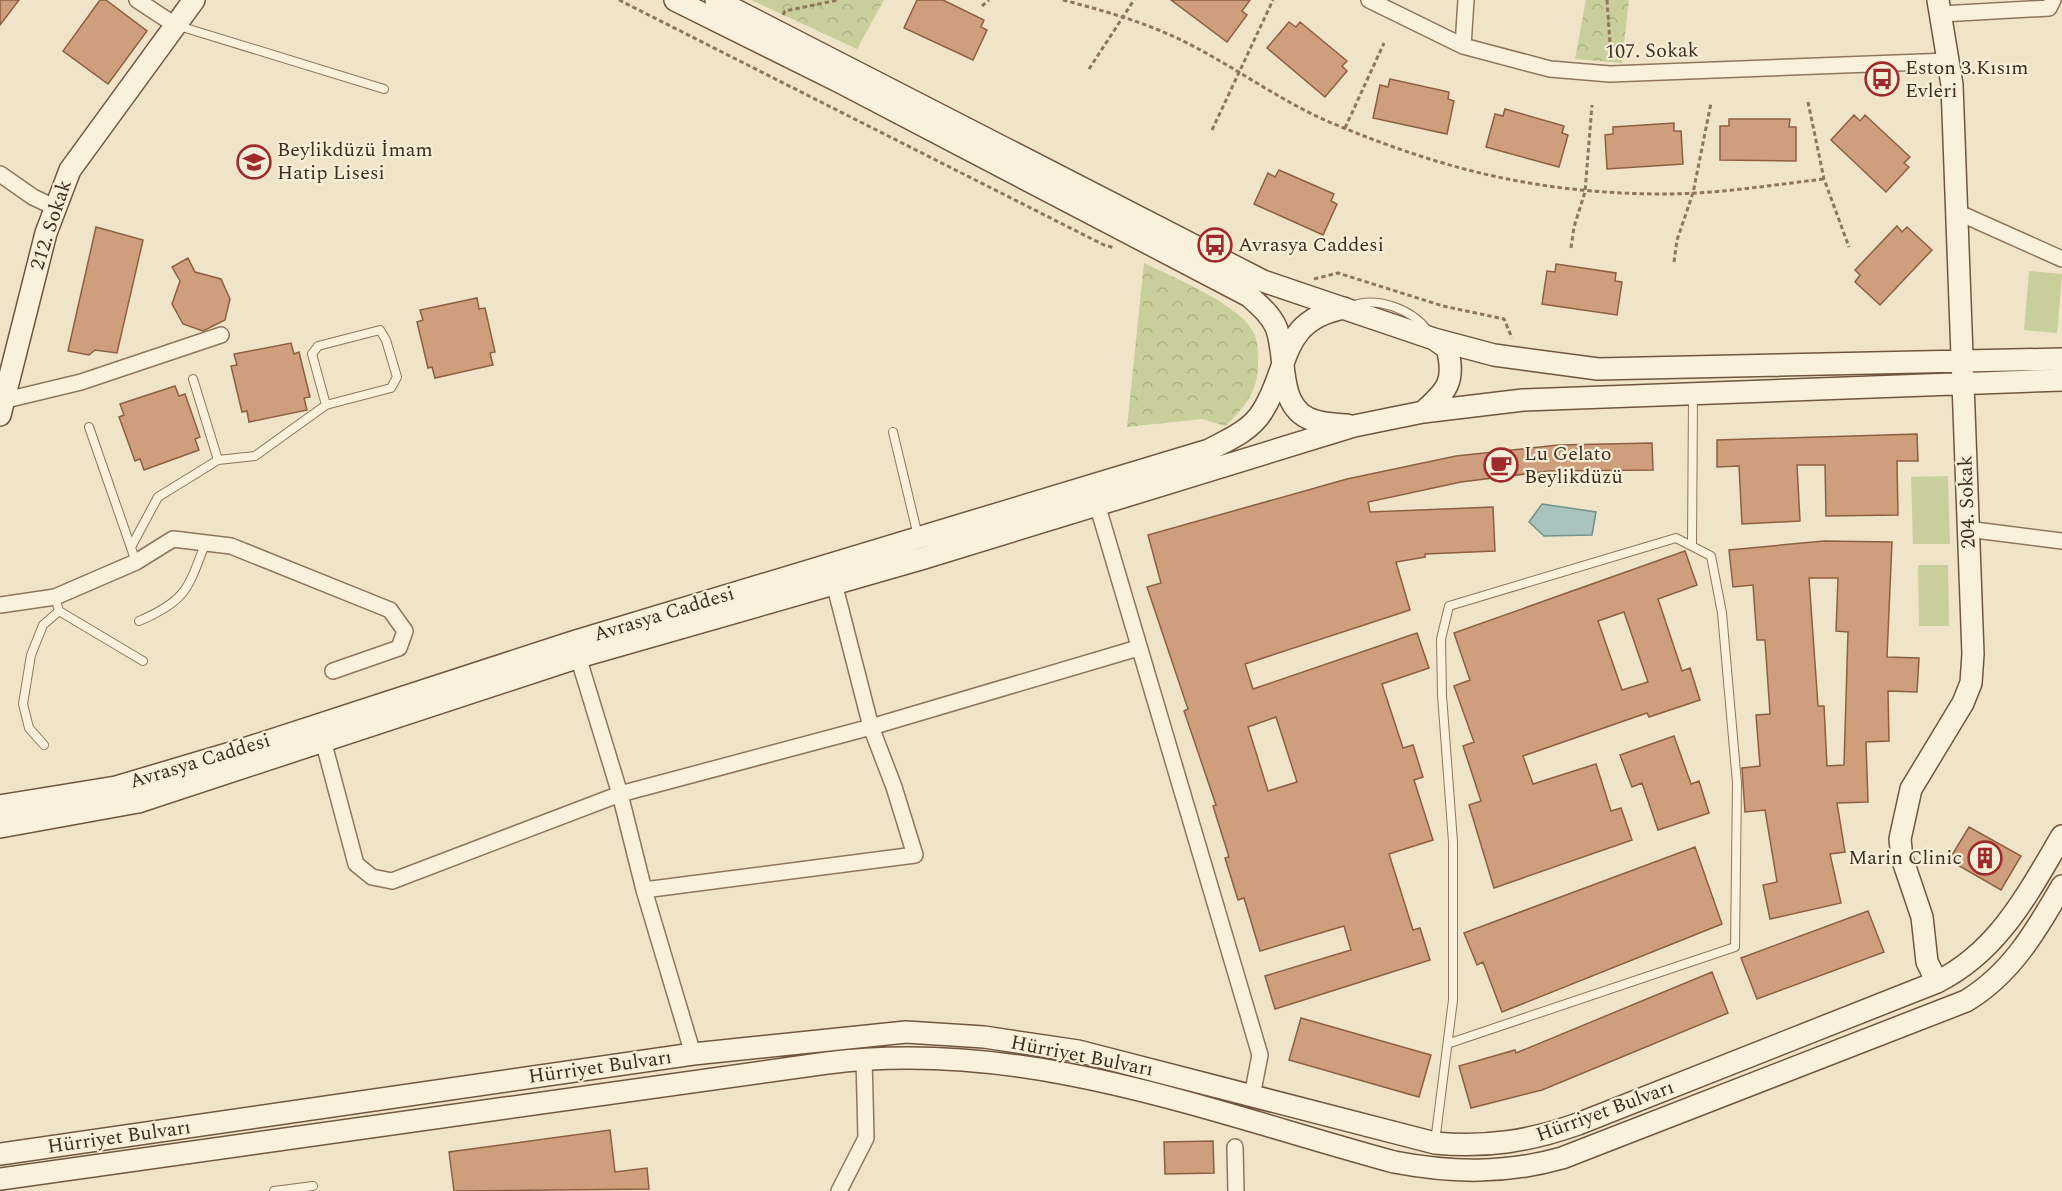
<svg xmlns="http://www.w3.org/2000/svg" width="2062" height="1191" font-family="Spectral,serif">
	<style>
		.green { fill: #c9cf9b }
		.park { fill: url(#park-crowns) }
		.water { fill: #a9c4bc; stroke: #6f938a; stroke-width: 1.5 }
		.building { fill: #cf9f7d; stroke: #8d5f41; stroke-width: 1.5; fill-rule: evenodd }
		.lines { fill: none; stroke-linecap: round; stroke-linejoin: round }
		.lane-casing { stroke: #8d765c; stroke-width: 10 }
		.street-casing { stroke: #8d765c; stroke-width: 18 }
		.secondary-casing { stroke: #6f573f; stroke-width: 24 }
		.path { stroke: #8d765c; stroke-width: 3; stroke-dasharray: 4.5 3; stroke-linecap: butt }
		.lane { stroke: #faf1dc; stroke-width: 8 }
		.street { stroke: #faf1dc; stroke-width: 15 }
		.secondary { stroke: #faf1dc; stroke-width: 21 }
		.labels { text-anchor: middle; dominant-baseline: central; stroke-width: 4.5; stroke-linejoin: round; paint-order: stroke }
		.street-label { font-size: 20px; fill: #3d2e20; stroke: #f7eed8 }
		.poi-label { font-size: 20px; fill: #3d2e20; stroke: #f7eed8; text-anchor: start }
	</style>
	<defs>
		<pattern id="park-crowns" width="20" height="18" patternUnits="userSpaceOnUse" patternTransform="scale(1.5)"><rect width="20" height="18" fill="#c9cf9b"/><path d="M2 6a3 3 0 1 1 6 0M12 15a3 3 0 1 1 6 0" fill="none" stroke="#aeb285"/></pattern>
	</defs>
	<rect width="100%" height="100%" fill="#f0e4c8"/>
	<path class="green" d="M2029,271L2062,274L2057,333L2024,330Z
		M1948,476L1950,544H1913L1911,477Z
		M1918,565H1948L1949,626H1919Z"/>
	<path class="park" d="M751,0H884L857,49Z
		M1586,0H1629L1622,63L1575,59Z
		M1144,263C1172,277 1237,303 1253,331C1258,340 1258,353 1258,363C1259,390 1244,409 1225,426L1202,419L1127,427Z"/>
	<path class="water" d="M1542,504L1596,512L1592,535L1544,536L1529,522Z"/>
	<path class="building" d="M0,0H19L0,25Z
		M100,0H106L147,31L108,84L63,51Z
		M917,0H943L984,20L981,27L987,30L973,60L904,28Z
		M1171,0H1250L1242,11L1247,15L1227,42Z
		M1289,22L1296,27L1300,22L1347,61L1342,66L1347,71L1325,97L1267,48Z
		M1390,79L1449,92L1448,99L1454,101L1447,134L1373,118L1380,85L1388,87Z
		M1505,109L1564,126L1562,133L1568,135L1559,167L1486,147L1495,114L1503,116Z
		M1854,115L1860,121L1865,115L1910,157L1904,163L1909,167L1886,192L1831,140Z
		M1729,119H1790L1789,127H1796V161L1720,160V126H1729Z
		M1674,123V131H1681L1683,164L1607,169L1605,135L1613,134V127Z
		M1279,170L1334,194L1331,201L1337,204L1323,235L1254,204L1268,173L1275,177Z
		M1897,226L1902,232L1907,227L1932,250L1880,305L1855,282L1860,275L1855,270Z
		M96,227L143,240L117,353L95,350L89,355L68,351Z
		M188,258L195,272L221,279L230,299L225,320L203,331L183,324L172,304L180,281L172,267Z
		M1556,264L1616,273L1615,281L1622,282L1617,315L1542,304L1547,271L1555,272Z
		M477,298L479,309L485,308L495,352L490,353L493,365L435,378L432,367L428,368L417,322L423,320L420,310Z
		M291,343L294,354L299,352L310,397L304,398L307,410L249,422L247,411L242,412L231,366L237,365L234,354Z
		M175,386L179,396L185,394L200,437L195,439L199,450L144,470L140,459L135,461L119,417L124,415L120,404Z
		M1917,434L1918,461H1897L1898,515L1826,516L1825,465H1797L1800,521L1742,524L1739,466L1717,467V440Z
		M1652,443L1653,470L1549,471L1461,482L1368,502L1370,512L1493,507L1495,551L1425,554V557L1396,562L1410,610L1245,664L1253,689L1417,633L1429,668L1382,684L1403,748L1413,745L1423,777L1414,780L1433,840L1389,854L1413,930L1420,928L1430,960L1275,1009L1265,976L1351,950L1344,926L1260,951L1244,898L1238,900L1225,858L1229,857L1213,806L1216,805L1184,711L1188,709L1147,587L1161,583L1148,535L1347,479L1456,456L1558,445ZM1276,717L1297,782L1268,791L1248,727Z
		M1824,541L1892,542L1887,657L1919,658L1917,692L1888,691L1889,741L1866,742L1868,802L1837,803L1845,852L1830,854L1841,903L1770,919L1763,885L1777,882L1765,810L1745,812L1742,768L1760,766L1756,715L1770,714L1765,640H1757L1753,585L1733,587L1729,550ZM1809,578H1838L1836,631L1848,632L1844,765L1827,766L1824,706H1818Z
		M1685,551L1697,585L1658,599L1682,671L1690,668L1700,700L1649,717L1647,713L1523,756L1533,784L1596,764L1611,811L1621,808L1632,840L1494,888L1469,805L1481,801L1463,746L1474,742L1454,686L1470,680L1454,633ZM1624,612L1648,682L1622,690L1598,621Z
		M1674,736L1691,784L1699,781L1709,813L1658,830L1642,783L1632,787L1620,755Z
		M1969,827L2021,856L2001,890L1949,860Z
		M1695,847L1722,924L1502,1012L1483,962L1477,965L1464,933Z
		M1868,911L1884,952L1757,999L1741,958Z
		M1712,972L1728,1013L1542,1090L1471,1108L1459,1066L1515,1050L1516,1053Z
		M1301,1018L1431,1055L1419,1097L1289,1060Z
		M610,1130L615,1172L647,1168L649,1189L454,1191L449,1152Z
		M1213,1141L1214,1173L1165,1174L1164,1142Z"/>
	<g class="lines">
		<defs>
			<path id="lane" d="M179,26L384,89
				M1351,306C1377,296 1412,309 1428,331
				M193,379L218,460
				M89,427L136,562
				M893,432L918,536
				M1692,546L1693,396
				M131,547L158,497L218,460L255,456L326,405L391,388L397,377L386,340L380,330L318,346L312,354L326,405
				M55,597L59,611L143,661
				M139,621C186,601 188,589 205,544
				M44,745L29,728L23,704L31,655L43,625L59,611
				M1435,1142L1453,1000V842L1442,695L1441,639L1449,606L1676,538L1711,556L1722,613L1737,783L1735,947L1450,1043
				M274,1191L313,1186"/>
			<path id="street" d="M137,0L175,25
				M1369,0L1463,46L1550,69L1610,74L1949,61
				M1941,14L2049,8L2053,0
				M1463,46L1466,0
				M0,174L33,197L54,207
				M1957,212L2062,259
				M2,401L81,382L221,335
				M1097,504L1260,1055L1252,1096
				M1967,529L2062,541
				M0,605L55,597L136,562L173,539L231,546L390,610L405,631L399,648L333,671
				M576,650L620,794L644,890L693,1054
				M319,734L324,744L356,864L372,877L392,881L620,794L871,727L834,583
				M644,890L915,855L894,787L871,727L1138,648
				M1235,1147L1236,1191
				M839,1191L866,1138L864,1058"/>
			<path id="secondary" d="M675,0L840,82L1249,296C1259,305 1270,314 1276,327C1287,354 1277,401 1306,417C1318,424 1334,424 1347,425
				M716,0L1263,281L1434,339L1494,355L1598,369L2062,359
				M1423,412C1447,391 1456,381 1447,348L1434,339
				M0,415L46,233L70,170L194,0
				M0,806L116,787L244,749L573,642L1209,450C1228,440 1250,431 1262,412C1291,367 1278,321 1344,308
				M0,827L138,802L579,657L921,559L1354,426L1423,412L1523,400L2062,380
				M1937,982L1927,962L1922,917L1902,858L1900,839L1911,789L1963,703L1971,683L1973,654L1952,85L1938,0
				M0,1154L693,1054L906,1032L984,1037L1078,1051L1435,1143C1486,1148 1530,1141 1578,1124L1937,982C1999,951 2028,893 2062,836
				M0,1179L827,1063C1024,1038 1207,1111 1394,1162C1452,1173 1505,1174 1562,1158L1966,1001C2011,974 2036,931 2062,886"/>
		</defs>
		<use href="#lane" class="lane-casing"/>
		<use href="#street" class="street-casing"/>
		<use href="#secondary" class="secondary-casing"/>
		<path class="path" d="M619,0L1104,245L1115,248
			M1063,0C1105,11 1148,23 1187,43C1237,68 1283,103 1334,124C1447,171 1543,194 1665,194C1718,194 1771,185 1824,179
			M1607,0L1611,58
			M982,6L989,0
			M783,15L785,11L838,0
			M1089,69L1134,0
			M1808,102L1824,179L1849,247
			M1345,128L1384,43
			M1212,130L1273,0
			M1571,248L1574,227L1585,192L1592,105
			M1674,262L1677,240L1693,193L1711,103
			M1314,279L1338,273L1443,306L1504,319L1512,338"/>
		<use href="#lane" class="lane"/>
		<use href="#street" class="street"/>
		<use href="#secondary" class="secondary"/>
	</g>
	<defs>
		<symbol id="bus-ring" viewBox="-11 -11 22 22"><circle r="9.5" fill="#f7eed8" stroke="#9e2a2b" stroke-width="1.5"/><path d="M-5-6H5V4H4V6H2V4H-2V6H-4V4H-5ZM-3.5-4V0h7V-4ZM-3.5 1.2v1.5H-2V1.2ZM2 1.2v1.5H3.5V1.2Z" fill="#9e2a2b"/></symbol>
		<symbol id="school-ring" viewBox="-11 -11 22 22"><circle r="9.5" fill="#f7eed8" stroke="#9e2a2b" stroke-width="1.5"/><path d="M0-5L7-2L0 1L-7-2ZM-4 1L0 2.5L4 1V4Q0 6-4 4Z" fill="#9e2a2b"/></symbol>
		<symbol id="cafe-ring" viewBox="-11 -11 22 22"><circle r="9.5" fill="#f7eed8" stroke="#9e2a2b" stroke-width="1.5"/><path d="M-5.5-4.5H6V0H3Q3 3.5 0 3.5H-2.5Q-5.5 3.5-5.5 0ZM3-3.2v2h1.7v-2ZM-6 4.5H4V6H-6Z" fill="#9e2a2b"/></symbol>
		<symbol id="building-ring" viewBox="-11 -11 22 22"><circle r="9.5" fill="#f7eed8" stroke="#9e2a2b" stroke-width="1.5"/><path d="M-4-6H4V6H1V3H-1V6H-4ZM-2.5-4.3h1.7v1.8h-1.7ZM.8-4.3h1.7v1.8H.8ZM-2.5-1h1.7V.8h-1.7ZM.8-1h1.7V.8H.8Z" fill="#9e2a2b"/></symbol>
	</defs>
	<g fill-rule="evenodd">
		<use href="#bus-ring" x="1863" y="60" width="38" height="38"/>
		<use href="#school-ring" x="235" y="143" width="38" height="38"/>
		<use href="#bus-ring" x="1196" y="226" width="38" height="38"/>
		<use href="#cafe-ring" x="1482" y="446" width="38" height="38"/>
		<use href="#building-ring" x="1966" y="839" width="38" height="38"/>
	</g>
	<g class="labels">
		<g class="street-label">
			<text transform="translate(1652 51) rotate(-1)">107. Sokak</text>
			<text transform="translate(51 225) rotate(-72)">212. Sokak</text>
			<text transform="translate(1967 502) rotate(-92)">204. Sokak</text>
			<text transform="translate(664 614) rotate(-17)">Avrasya Caddesi</text>
			<text transform="translate(200 761) rotate(-17)">Avrasya Caddesi</text>
			<text transform="translate(1082 1056) rotate(11)">Hürriyet Bulvarı</text>
			<text transform="translate(600 1067) rotate(-8)">Hürriyet Bulvarı</text>
			<text transform="translate(1605 1111) rotate(-20)">Hürriyet Bulvarı</text>
			<text transform="translate(119 1137) rotate(-8)">Hürriyet Bulvarı</text>
		</g>
		<g class="poi-label">
			<text x="1905" y="68">Eston 3.Kısım<tspan x="1905" dy="23">Evleri</tspan></text>
			<text x="277" y="150">Beylikdüzü İmam<tspan x="277" dy="23">Hatip Lisesi</tspan></text>
			<text x="1238" y="245">Avrasya Caddesi</text>
			<text x="1524" y="454">Lu Gelato<tspan x="1524" dy="23">Beylikdüzü</tspan></text>
			<text x="1962" y="858" text-anchor="end">Marin Clinic</text>
		</g>
	</g>
</svg>
